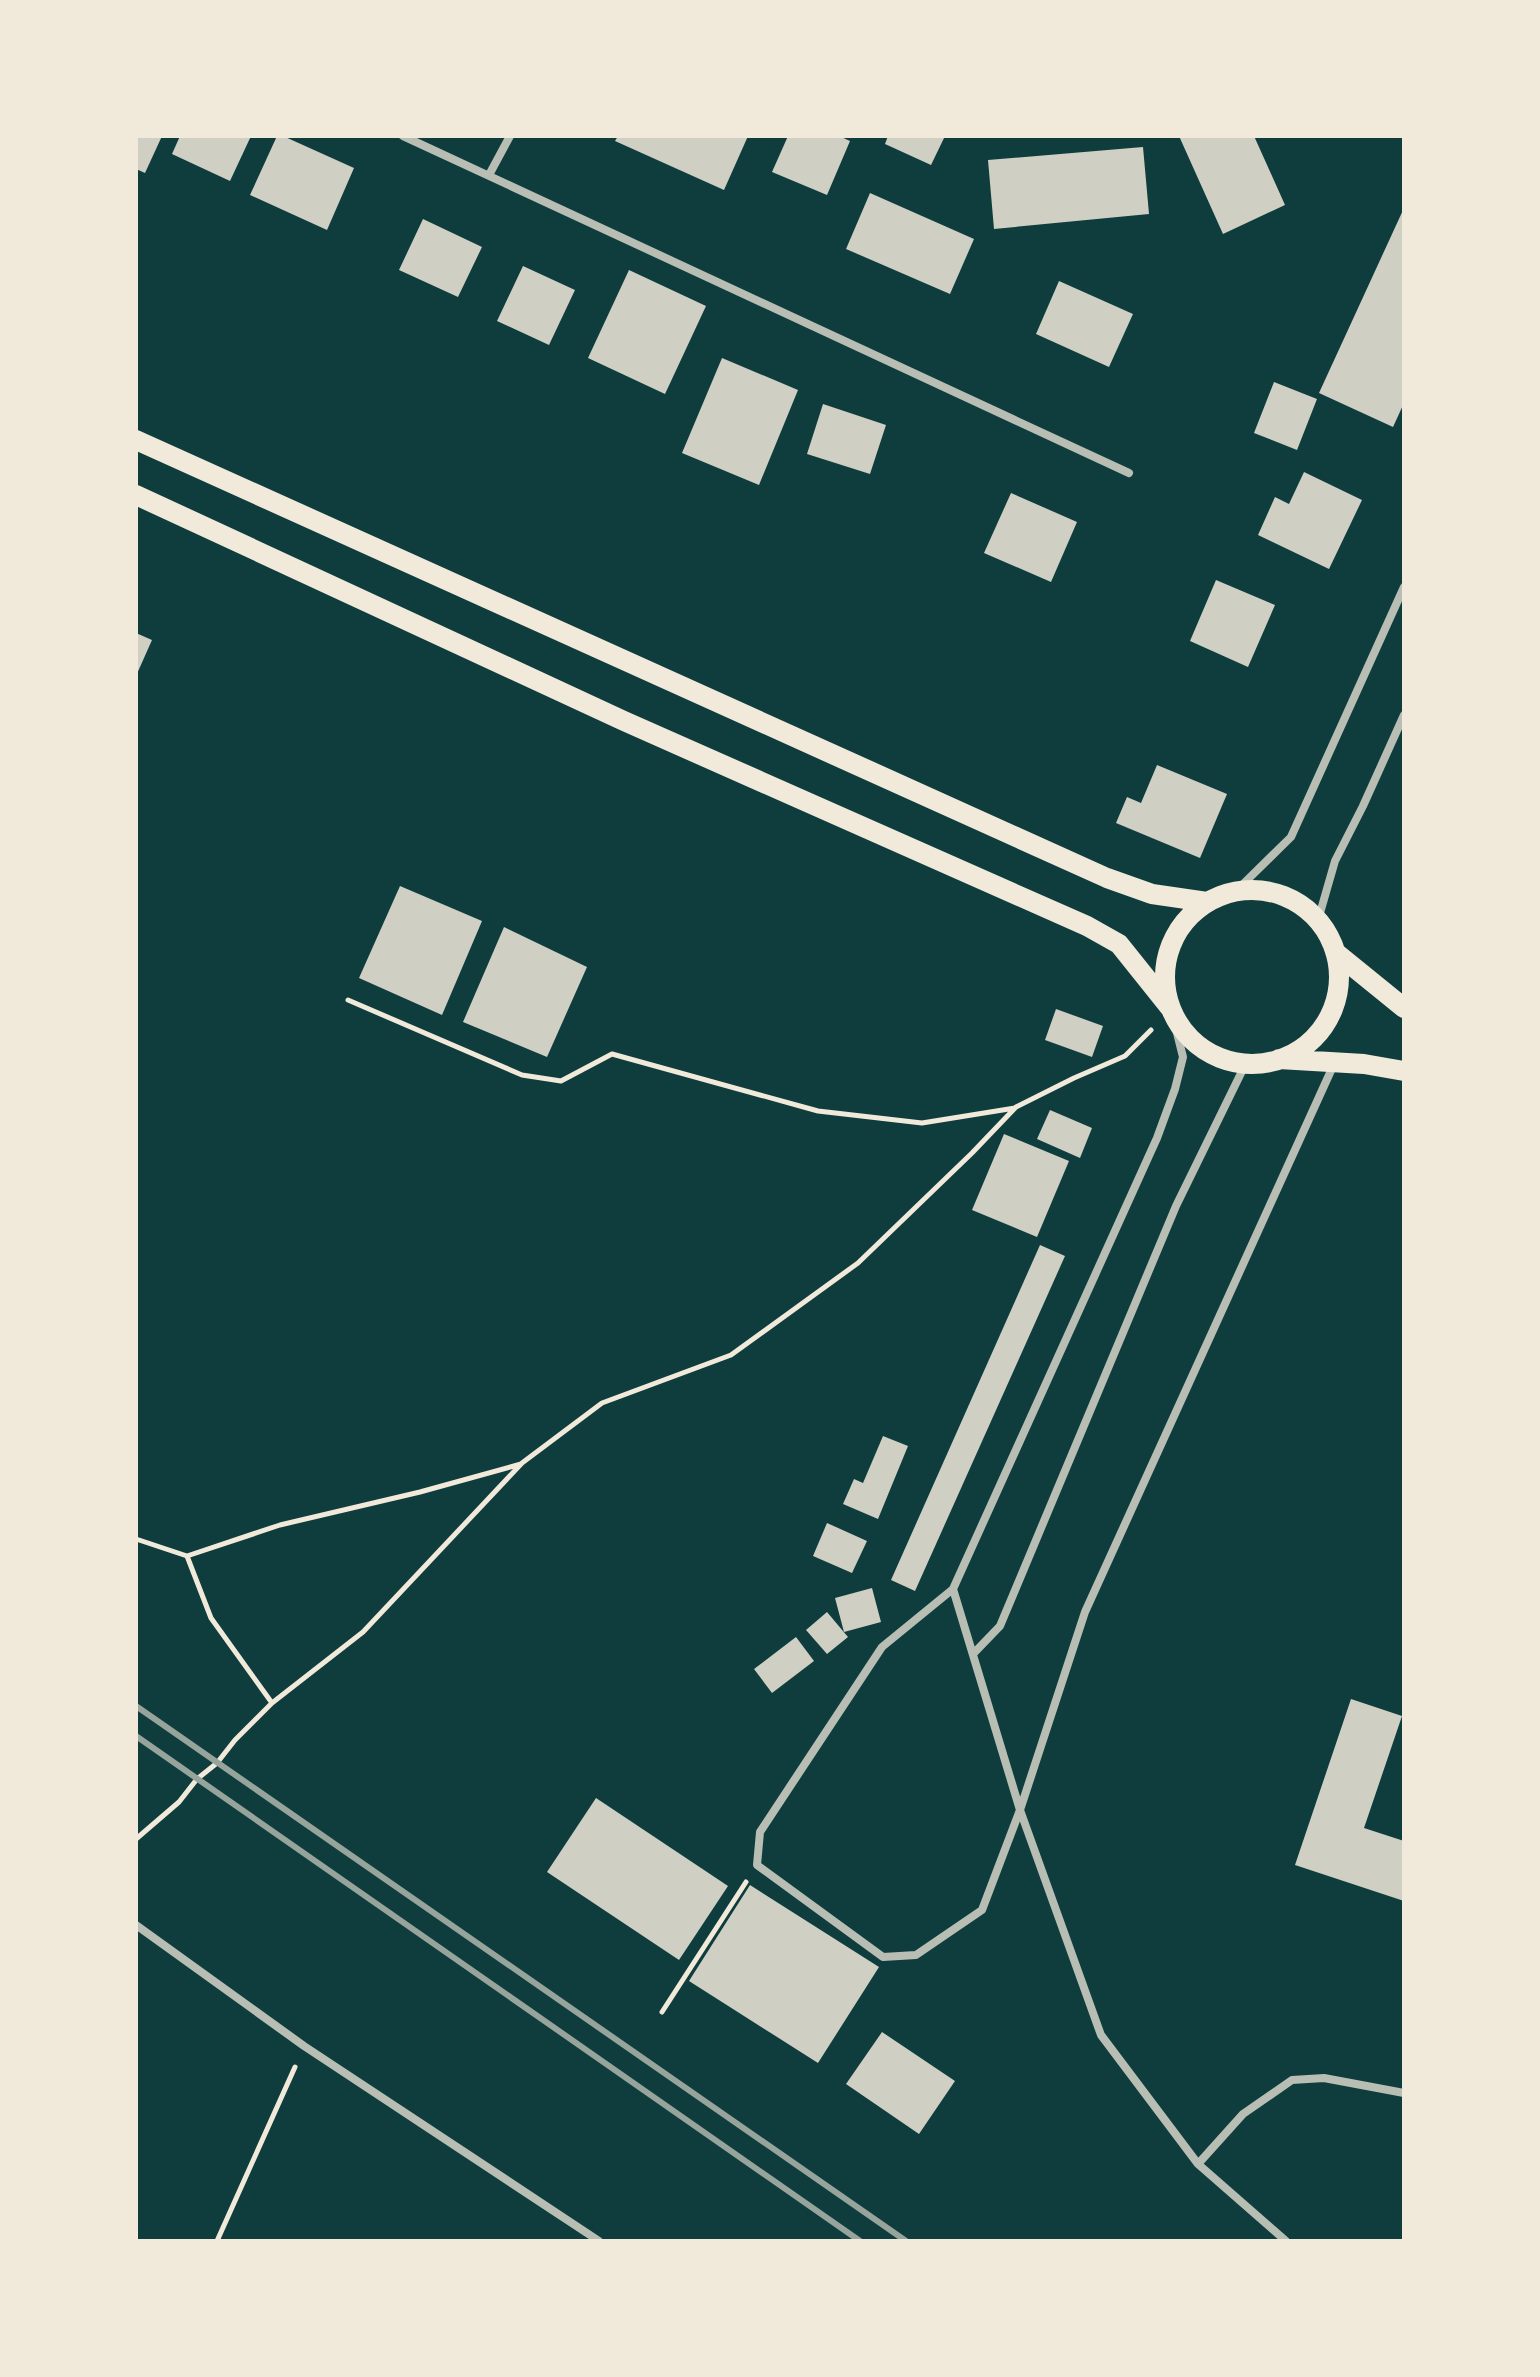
<svg xmlns="http://www.w3.org/2000/svg" width="1540" height="2377" font-family="'DM Sans',sans-serif">
	<style>
		.building { fill: #cfcfc3 }
		.lines { fill: none; stroke-linecap: round; stroke-linejoin: round }
		.path { stroke: #f1e9da; stroke-width: 5 }
		.minor { stroke: #b8beb3; stroke-width: 8 }
		.primary { stroke: #f1e9da; stroke-width: 20 }
		.rail { stroke: #97a49c; stroke-width: 6 }
	</style>
	<rect width="100%" height="100%" fill="#0f3d3e"/>
	<path class="building" d="M136,136H162L145,173L136,169Z
		M180,136H251L230,181L172,154Z
		M277,136H283L354,168L327,230L250,195Z
		M618,136H748L724,190L615,141Z
		M788,136H839L850,141L827,195L772,172Z
		M888,136H945L931,165L885,144Z
		M1179,136H1254L1285,205L1223,234Z
		M1143,147L1149,214L994,229L988,160Z
		M870,193L974,239L950,294L846,249Z
		M1404,208V403L1393,427L1319,393Z
		M423,219L482,247L458,297L399,270Z
		M523,266L575,290L549,345L497,321Z
		M629,270L706,306L665,394L588,358Z
		M1059,281L1133,314L1109,367L1036,334Z
		M722,358L798,390L759,485L682,453Z
		M1274,382L1317,399L1297,450L1254,433Z
		M823,404L886,425L870,474L807,454Z
		M1304,472L1362,500L1329,569L1258,535L1275,497L1289,504Z
		M1011,493L1077,522L1051,582L984,553Z
		M1216,580L1275,605L1248,667L1190,641Z
		M136,633L152,640L136,676Z
		M1157,765L1227,794L1200,858L1116,823L1127,797L1141,803Z
		M400,886L482,921L442,1015L359,978Z
		M504,927L587,967L547,1057L463,1022Z
		M1056,1009L1103,1026L1092,1057L1045,1040Z
		M1050,1110L1092,1128L1080,1158L1037,1139Z
		M1004,1134L1069,1161L1037,1237L972,1210Z
		M1040,1245L1065,1256L915,1591L891,1580Z
		M883,1436L908,1446L878,1519L843,1504L854,1479L863,1483Z
		M827,1523L867,1541L852,1573L813,1556Z
		M872,1588L881,1622L844,1632L835,1598Z
		M827,1612L848,1637L827,1654L806,1630Z
		M796,1637L814,1661L772,1693L754,1669Z
		M1351,1699L1402,1716L1364,1828L1404,1841V1901L1295,1865Z
		M596,1798L728,1886L679,1960L547,1872Z
		M750,1885L879,1967L818,2063L689,1981Z
		M882,2032L955,2081L919,2134L846,2084Z"/>
	<g class="lines">
		<path class="path" d="M348,1000L522,1075L561,1081L612,1054L818,1111L922,1123L1015,1108
			M136,1539L187,1556L280,1525L420,1492L521,1464
			M187,1556L211,1618L272,1703
			M136,1839L179,1802L197,1779L217,1763L235,1740L272,1703L363,1632L522,1463L602,1403L731,1355L858,1263L972,1153L1016,1107L1074,1078L1125,1056L1151,1030
			M662,2012L746,1882
			M217,2241L295,2067"/>
		<path class="minor" d="M403,136L1129,473
			M489,175L510,136
			M1236,891L1291,837L1404,587
			M1318,920L1335,861L1363,806L1404,715
			M953,1589L1020,1810L982,1910L916,1955L883,1957L757,1865L760,1832L882,1647L953,1589L1157,1138L1175,1089L1183,1057L1171,1009
			M974,1653L1000,1626L1176,1206L1246,1063
			M136,1925L304,2046L599,2241
			M1198,2164L1243,2114L1292,2080L1324,2078L1404,2093
			M1286,2241L1198,2164L1101,2035L1020,1810L1085,1612L1334,1064"/>
		<path class="primary" d="M136,440L1107,878L1152,894L1207,902
			M136,495L624,721L1087,926L1119,944L1171,1009
			M1165 977a87 87 0 1 1 174 0a87 87 0 1 1-174 0Z
			M1335,952L1404,1008
			M1279,1059L1364,1064L1404,1071"/>
		<path class="rail" d="M136,1706L906,2241
			M136,1736L860,2241"/>
	</g>
	<rect width="1540" height="2377" fill="none" stroke="#f1e9da" stroke-width="276"/>
</svg>
